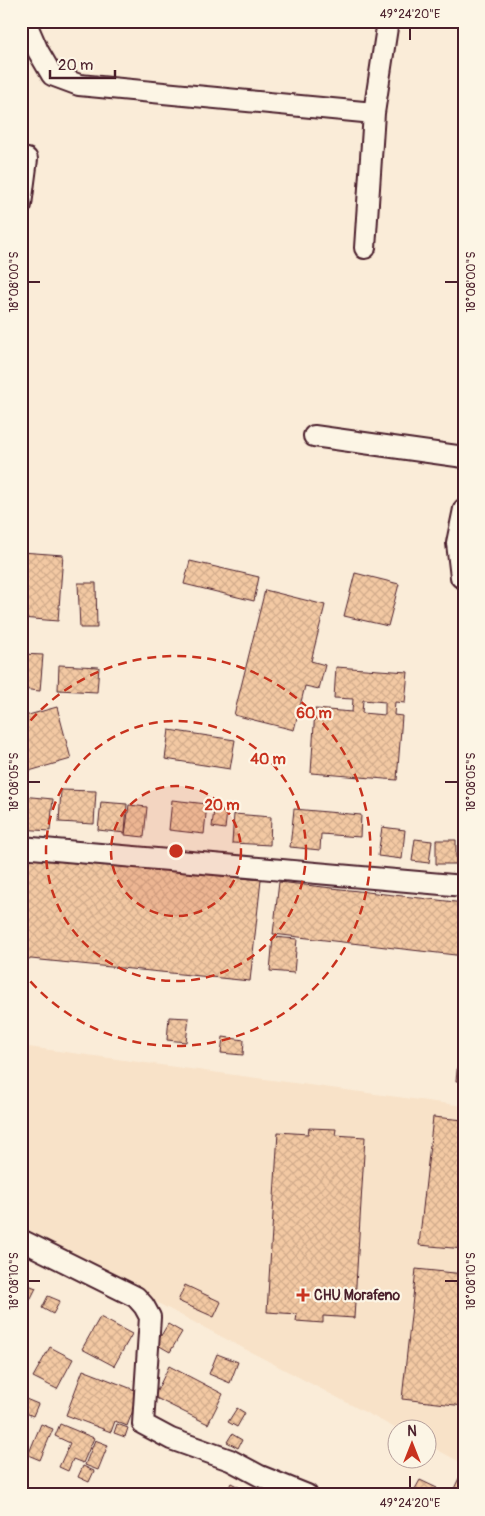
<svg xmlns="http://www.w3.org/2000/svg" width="485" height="1516" font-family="Pangolin,sans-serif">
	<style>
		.built { fill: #f8e2c8 }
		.building { fill: url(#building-cross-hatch); stroke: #4a1f2b; fill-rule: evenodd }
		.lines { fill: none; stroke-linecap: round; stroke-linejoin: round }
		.street-casing { stroke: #4a1f2b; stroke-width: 24 }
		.street { stroke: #fcf5e5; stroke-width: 20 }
		.ticks { fill: none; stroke: #4a1f2b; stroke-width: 2 }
		.ring { fill: none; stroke: #c8321e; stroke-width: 2.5; stroke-dasharray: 9 6 }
		.poi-dot { fill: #c8321e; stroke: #fcf5e5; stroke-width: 2 }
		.labels { text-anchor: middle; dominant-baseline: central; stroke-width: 4.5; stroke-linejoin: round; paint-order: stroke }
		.poi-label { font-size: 14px; font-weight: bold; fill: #4a1f2b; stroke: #fcf5e5; text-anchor: start }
		.centre { fill: #c8321e; stroke: #fcf5e5; stroke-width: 2.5 }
		.ring-label { font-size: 15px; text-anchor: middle; font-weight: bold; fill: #c8321e; stroke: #fcf5e5; stroke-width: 4.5; stroke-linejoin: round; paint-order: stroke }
		.neatline { fill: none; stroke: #4a1f2b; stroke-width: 2 }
		.ticks-label { font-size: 12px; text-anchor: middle; fill: #4a1f2b }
	</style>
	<defs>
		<pattern id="building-cross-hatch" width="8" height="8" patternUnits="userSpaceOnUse" patternTransform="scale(1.25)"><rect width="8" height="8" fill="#f3c9a3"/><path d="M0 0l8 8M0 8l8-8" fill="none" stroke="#d2ac8c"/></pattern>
	</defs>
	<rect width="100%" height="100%" fill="#faecd8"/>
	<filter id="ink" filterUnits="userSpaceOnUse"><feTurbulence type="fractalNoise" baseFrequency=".02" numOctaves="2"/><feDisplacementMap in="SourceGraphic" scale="10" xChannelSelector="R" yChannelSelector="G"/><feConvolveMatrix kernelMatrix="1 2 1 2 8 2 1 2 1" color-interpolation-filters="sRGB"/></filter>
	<g filter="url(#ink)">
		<path class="built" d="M21,1046L464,1106V1464L428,1445V1428L397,1429L21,1231Z"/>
		<path class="building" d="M21,552L63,555L58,621L21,618Z
			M190,561L259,577L254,601L184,584Z
			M355,573L399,584L388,626L344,616Z
			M78,583H96L97,628H80Z
			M265,590L325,605L311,661L325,665L319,689L305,686L294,730L234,715Z
			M21,654L43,655L40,691L21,689Z
			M59,665L99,667L97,692L58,690Z
			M336,667L408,672L405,703L395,702L394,715L402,716L397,780L311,773L315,709L352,712L353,699L334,698ZM363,700L385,702V715L362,713Z
			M57,707L71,759L29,771L21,745V709L25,716Z
			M169,730L235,740L230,769L165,759Z
			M61,790L96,791L94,824L59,822Z
			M21,796L53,799L50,831L21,829Z
			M172,800L207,804L204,834L169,830Z
			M101,802L127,804L125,833L98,830Z
			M129,805L147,807L144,837L125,835Z
			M214,809L227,811L225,829L212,827Z
			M294,809L361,815L360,837L321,834L320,850L290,847Z
			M234,814L271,817L270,845L232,843Z
			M382,827L405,830L402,859L378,856Z
			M415,839L432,841L429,863L412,861Z
			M436,840H456V864H436Z
			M21,856L261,880L250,981L21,958Z
			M279,882L464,903V956L273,934Z
			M273,937L297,939L294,973L270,971Z
			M463,1012H464V1081H456Z
			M169,1017L189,1018L186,1042L167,1040Z
			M223,1037L244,1040L243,1055L221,1053Z
			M433,1117L464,1120V1249L419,1245Z
			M309,1128L336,1129L335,1135L365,1137L354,1318L323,1316V1323L296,1321L297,1314L267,1312L278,1132L308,1134Z
			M21,1199L30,1203L24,1215L21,1214Z
			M416,1269L464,1274V1406L402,1399Z
			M21,1282L36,1288L30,1300L21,1295Z
			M185,1285L221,1302L214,1317L178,1301Z
			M48,1296L60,1301L53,1314L42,1308Z
			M100,1317L132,1334L114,1366L82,1349Z
			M168,1324L182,1332L170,1352L156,1344Z
			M50,1347L73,1359L57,1389L33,1377Z
			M217,1354L238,1362L230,1383L209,1374Z
			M169,1366L223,1394L208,1424L154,1397Z
			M83,1370L140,1392L127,1426L115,1421L111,1432L66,1415Z
			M21,1397L38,1404L33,1416L21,1411Z
			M237,1408L245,1413L237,1427L228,1422Z
			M41,1424L53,1429L40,1460L28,1455Z
			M60,1424L94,1438L83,1463L73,1459L68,1471L59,1467L70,1443L55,1436Z
			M117,1424L128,1428L125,1437L114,1433Z
			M232,1434L242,1440L238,1448L227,1442Z
			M95,1440L108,1445L98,1470L85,1465Z
			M83,1466L94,1471L89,1482L78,1477Z
			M459,1478L464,1481V1495L452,1493Z
			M420,1480L437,1488L433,1495L415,1489Z
			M231,1483L250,1493L249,1495H225Z"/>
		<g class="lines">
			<defs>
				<path id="street" d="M25,21L38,51L52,75L79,85L374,113
					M21,205L27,159
					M365,248L374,113L388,21
					M314,436L464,457
					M461,577L457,543L464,509
					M21,847L464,886
					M21,1240L136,1297L144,1306L150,1317L143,1424L171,1439L230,1460L260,1476L307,1495"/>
			</defs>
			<use href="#street" class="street-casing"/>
			<use href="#street" class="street"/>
		</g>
	</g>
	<path class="ticks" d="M410,28V40M28,282H40M445,282H458M28,782H40M445,782H458M28,1281H40M445,1281H458M410,1476V1488"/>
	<circle cx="176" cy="851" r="65" fill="#c8321e" fill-opacity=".12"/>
	<g class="ring">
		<circle cx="176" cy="851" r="65"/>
		<circle cx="176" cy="851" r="130"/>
		<path d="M21 732A195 195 0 1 1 21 970"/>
	</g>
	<path class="poi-dot" d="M300.5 1287.5h5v5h5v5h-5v5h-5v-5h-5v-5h5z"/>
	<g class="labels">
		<g class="poi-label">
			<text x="314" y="1295">CHU Morafeno</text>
		</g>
	</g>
	<circle cx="176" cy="851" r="8" class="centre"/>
	<g class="ring-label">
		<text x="314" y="718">60 m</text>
		<text x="268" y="764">40 m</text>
		<text x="222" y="810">20 m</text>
	</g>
	<rect width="485" height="1516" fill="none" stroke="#fcf5e5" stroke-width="55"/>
	<g transform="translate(412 1444)"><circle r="24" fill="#fcf5e5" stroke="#b59f9b"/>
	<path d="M0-4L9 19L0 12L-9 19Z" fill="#c8321e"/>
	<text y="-8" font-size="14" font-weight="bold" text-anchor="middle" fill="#4a1f2b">N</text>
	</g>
	<path d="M50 70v8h65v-8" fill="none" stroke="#4a1f2b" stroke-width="2.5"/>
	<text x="58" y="70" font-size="15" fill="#4a1f2b" stroke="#fcf5e5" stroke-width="4" paint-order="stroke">20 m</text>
	<rect x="28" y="28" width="430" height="1460" class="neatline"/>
	<g class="ticks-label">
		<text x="410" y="18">49°24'20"E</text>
		<text transform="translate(14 282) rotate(-90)" y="4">18°08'00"S</text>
		<text transform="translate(471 282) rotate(-90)" y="4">18°08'00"S</text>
		<text transform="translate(14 782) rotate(-90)" y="4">18°08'05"S</text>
		<text transform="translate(471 782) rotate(-90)" y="4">18°08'05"S</text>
		<text transform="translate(14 1281) rotate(-90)" y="4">18°08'10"S</text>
		<text transform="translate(471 1281) rotate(-90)" y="4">18°08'10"S</text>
		<text x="410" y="1507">49°24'20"E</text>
	</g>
</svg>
